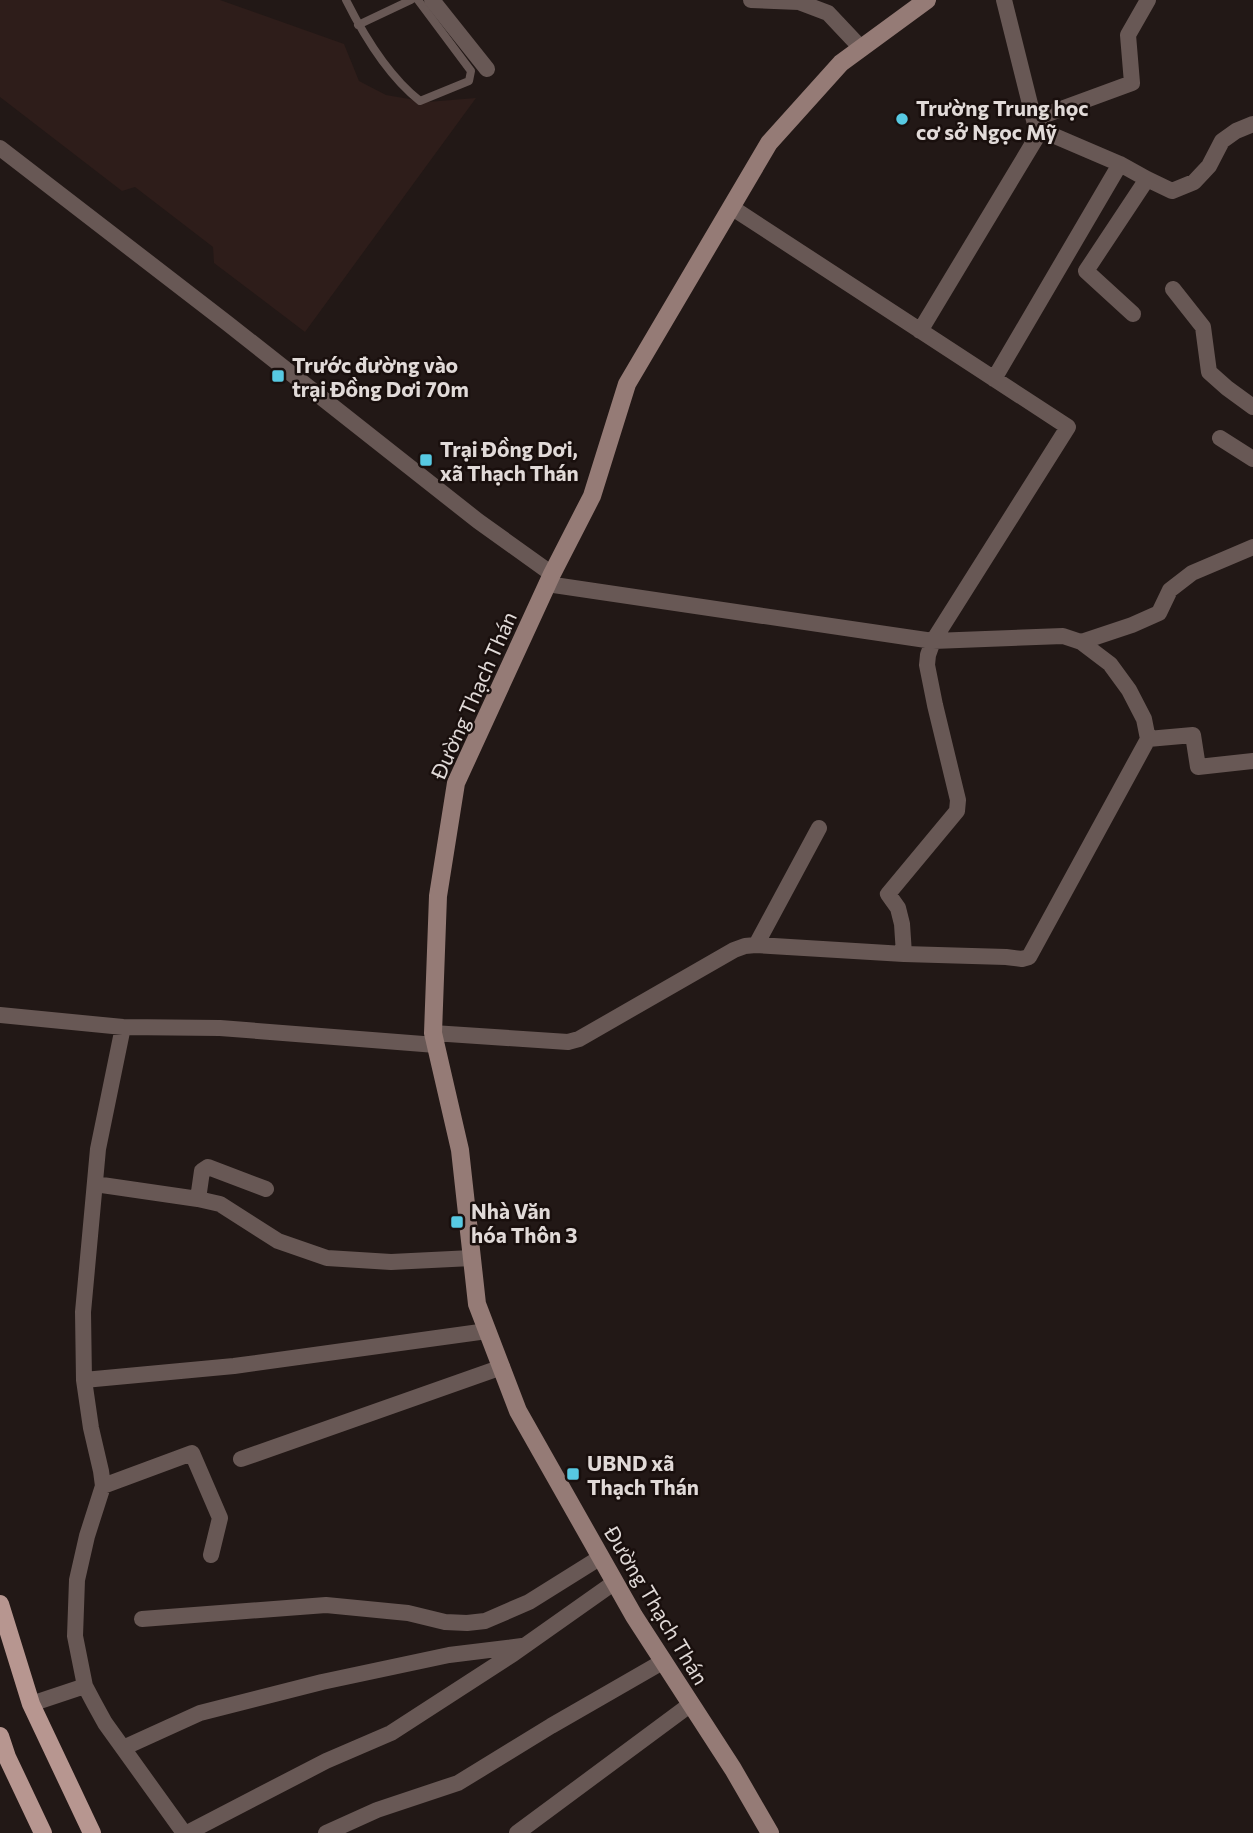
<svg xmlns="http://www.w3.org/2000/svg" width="1253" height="1833" font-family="Commissioner,sans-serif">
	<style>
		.built { fill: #2e1d1a }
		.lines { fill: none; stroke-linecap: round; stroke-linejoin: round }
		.lane { stroke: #685855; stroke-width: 8 }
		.street { stroke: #685855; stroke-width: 16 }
		.secondary { stroke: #957b76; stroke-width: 18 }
		.primary { stroke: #b79690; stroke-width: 18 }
		.poi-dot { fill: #57c9e2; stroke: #190f0d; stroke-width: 2.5 }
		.labels { text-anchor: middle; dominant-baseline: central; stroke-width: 5; stroke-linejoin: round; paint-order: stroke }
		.poi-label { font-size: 21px; font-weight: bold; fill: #e1dad8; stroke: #190f0d; text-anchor: start }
		.street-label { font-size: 21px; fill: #e1dad8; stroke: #190f0d }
	</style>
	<rect width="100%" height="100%" fill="#221816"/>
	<path class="built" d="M0,0H220L344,44L359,81L386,95L427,102L476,98L305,332L214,263L213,247L135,187L122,191L0,97Z"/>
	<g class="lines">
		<path class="lane" d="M346,0C364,36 388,76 420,101L469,81L471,71L418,0
			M358,25L411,0"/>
		<path class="street" d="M432,0L487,69
			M751,0L799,2L828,13L861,48
			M1004,0L1036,128L1120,164L1147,179L1172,191L1194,182L1209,166L1222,141L1236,131L1253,124
			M1034,119L1132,83L1128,35L1148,0
			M0,148L227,323L478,521L552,574
			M731,207L1068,427L933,641L928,655L927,665L935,705L958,800L957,811L888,894L898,908L902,924L904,954
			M1173,289L1203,327L1209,372L1227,388L1253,407
			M1133,314L1086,271L1147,179
			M920,331L1041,130
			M994,379L1120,164
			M1220,438L1253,459
			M1081,642L1132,625L1159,613L1170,590L1192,573L1253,547
			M1148,739L1193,735L1198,767L1253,761
			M756,945L819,828
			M0,1015L123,1027L220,1028L436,1045
			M123,1027L98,1149L83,1312L84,1380L91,1428L101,1471L103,1486L87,1536L77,1580L75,1636L85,1686L94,1703L105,1723L184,1833
			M433,1033L568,1042L579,1039L734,950L745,946L756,945L904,954L1006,957L1022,959L1029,957L1148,739L1144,719L1129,690L1110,664L1081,642L1063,636L933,641L547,584
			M95,1184L198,1199L220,1204L278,1241L327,1258L391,1262L472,1258
			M198,1199L202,1171L208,1167L266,1189
			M84,1380L234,1366L487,1331
			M241,1459L502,1367
			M103,1486L192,1453L220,1518L211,1555
			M142,1619L326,1605L408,1613L445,1622L467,1623L485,1621L529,1602L601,1557
			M31,1704L85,1686
			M123,1748L200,1713L322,1682L449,1655L522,1646
			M187,1833L326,1761L391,1733L513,1654L615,1582
			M326,1833L377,1810L458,1783L551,1726L664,1661
			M517,1833L691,1704"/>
		<path class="secondary" d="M770,1833L733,1769L634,1616L518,1411L477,1304L460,1150L433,1033L438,896L456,783L552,574L592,496L627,384L769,143L841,63L927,0"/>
		<path class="primary" d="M0,1604L31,1704L92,1833
			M0,1736L7,1757L43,1833"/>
	</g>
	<g class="poi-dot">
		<circle cx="902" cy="119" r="7"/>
		<rect x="271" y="369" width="14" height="14" rx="3.5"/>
		<rect x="419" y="453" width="14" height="14" rx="3.5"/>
		<rect x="450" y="1215" width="14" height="14" rx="3.5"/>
		<rect x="566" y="1467" width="14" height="14" rx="3.5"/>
	</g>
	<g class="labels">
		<g class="poi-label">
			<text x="916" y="107">Trường Trung học<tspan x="916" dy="24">cơ sở Ngọc Mỹ</tspan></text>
			<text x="292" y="364">Trước đường vào<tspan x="292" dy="24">trại Đồng Dơi 70m</tspan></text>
			<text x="440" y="448">Trại Đồng Dơi,<tspan x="440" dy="24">xã Thạch Thán</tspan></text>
			<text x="471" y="1210">Nhà Văn<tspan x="471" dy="24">hóa Thôn 3</tspan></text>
			<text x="587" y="1462">UBND xã<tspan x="587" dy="24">Thạch Thán</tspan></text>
		</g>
		<g class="street-label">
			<text transform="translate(473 695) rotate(-66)">Đường Thạch Thán</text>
			<text transform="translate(657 1605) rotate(59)">Đường Thạch Thán</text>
		</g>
	</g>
</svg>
